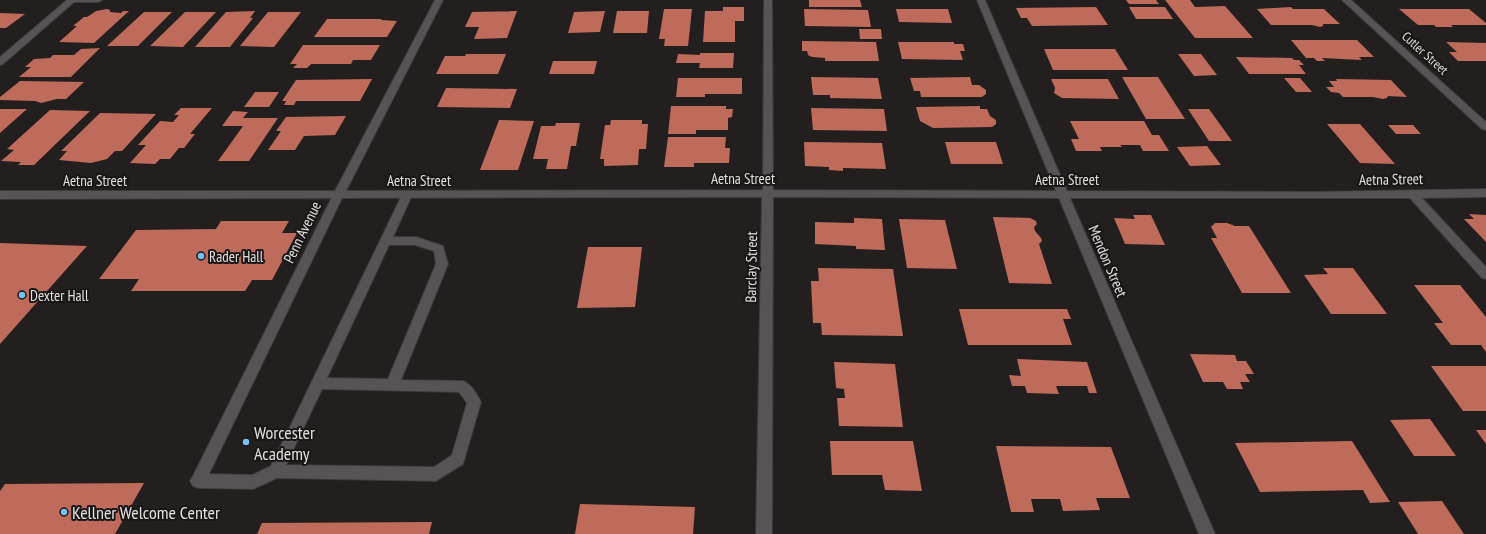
<svg xmlns="http://www.w3.org/2000/svg" width="1486" height="534" font-family="'PT Sans Narrow',sans-serif">
	<style>
		.building { fill: #bf6b5b }
		.lines { fill: none; stroke-linecap: round; stroke-linejoin: round }
		.lane-casing { stroke: #3e3a39; stroke-width: 2 }
		.street-casing { stroke: #3e3a39; stroke-width: 2 }
		.lane { fill: #565454; fill-rule: evenodd }
		.street { fill: #565454; fill-rule: evenodd }
		.poi-dot { fill: #76c0f6; stroke: #191615; stroke-width: 1.5 }
		.labels { text-anchor: middle; dominant-baseline: central; stroke-width: 4; stroke-linejoin: round; paint-order: stroke }
		.far-street-label { font-size: 13px; fill: #e3e0e0; stroke: #191615 }
		.street-label { font-size: 15px; fill: #e3e0e0; stroke: #191615 }
		.poi-label { font-size: 15px; fill: #e3e0e0; stroke: #191615; text-anchor: start }
		.near-poi-label { font-size: 18px; fill: #e3e0e0; stroke: #191615; text-anchor: start }
	</style>
	<rect width="100%" height="100%" fill="#231f1e"/>
	<path class="building" d="M809,0H860L862,7H809Z
		M1126,0H1156L1159,4H1129Z
		M1165,0H1190L1195,7L1225,6L1253,38H1195Z
		M723,7H744V21H735V42H703L705,11H723Z
		M1096,7L1108,25L1032,26L1027,18H1021L1016,8Z
		M1129,7H1165L1173,19H1136Z
		M1291,7L1293,9H1324L1340,24H1323V26L1320,27L1312,25H1271L1257,9Z
		M107,9L110,10V12L121,13L123,11H129L94,43L59,42L77,26H73L84,17H87L96,11Z
		M664,9H692L688,46H664L665,39H659Z
		M804,9L868,10L871,27L805,26Z
		M896,9H948L952,23L899,22Z
		M1399,9H1469L1486,23V25H1451L1453,27H1436L1434,25H1418Z
		M255,11L250,18H253L230,47H195L226,12Z
		M517,11L507,38L474,39L479,27H465L472,12Z
		M605,11L600,32L568,33L574,12Z
		M617,11H649L647,33H613Z
		M144,12H172L138,46H107Z
		M185,12H216L183,47L150,46Z
		M268,12H301L274,47L240,46Z
		M0,13L25,14L6,28H0Z
		M327,19H382L381,20L397,21L387,37H314Z
		M859,29H881L882,39H860Z
		M1291,40H1357L1374,57H1359L1362,60L1322,58L1325,61H1317L1314,58H1306Z
		M802,41L876,42L879,61H825V58L812,57L808,55L807,51H802Z
		M898,42H954V44H963L965,51H960L963,60L902,59Z
		M1446,42L1486,43V61H1458L1449,52H1457Z
		M303,45H380L371,60H353L351,64H311L307,68H293L297,64H290Z
		M100,48L71,77H19L31,67H25L34,59L50,58L53,55H74L81,49Z
		M1044,49H1115L1128,70H1053Z
		M700,53H734L733,68H699L700,63H676L678,54L700,55Z
		M466,54H506L498,74H436L445,56H465Z
		M1178,54H1201L1217,75L1194,76Z
		M1236,57L1292,58L1294,60H1299L1304,65H1299L1306,74H1249Z
		M553,61H597L594,74H549Z
		M811,77L878,78L882,99L830,98V95H813Z
		M970,77L972,85H979L986,90V94L982,97H921L920,91H914L910,78Z
		M1122,77H1158L1185,119H1146Z
		M678,78H742V94H705V97H676Z
		M1284,78H1300L1312,92H1296Z
		M372,79L360,101H296L294,105H284L286,101H282L296,80Z
		M1051,79H1108L1119,99L1062,98L1054,93L1055,88Z
		M1336,79L1391,80L1407,97L1388,96L1387,98L1383,99L1373,97H1343L1339,93L1331,92L1326,87H1334L1329,81H1337Z
		M20,81L84,82L66,99H57L41,103L35,101L0,100V97Z
		M446,88L517,89L510,108L437,107Z
		M255,92H279L269,107H244Z
		M671,106H726V109H733L732,117L728,118V130H696V134H668Z
		M980,106V109H987L990,116L996,120V124L992,127L933,128L920,121L916,107Z
		M181,108H212L190,134H195L184,148H179L170,159H160L155,164L130,163L146,145H138L160,121L173,122L179,115H174Z
		M811,108L884,109L887,131L813,130Z
		M0,109H27L0,133Z
		M1188,109H1209L1232,141H1209Z
		M50,110L90,111L34,165H18L21,162L1,161L14,150L7,149Z
		M233,111L248,112L243,118H278L249,161H218L243,126H222Z
		M100,113L156,114L122,151H115L107,159L91,163L59,160L67,151H61Z
		M346,116L335,135L304,136L295,150H268L281,131H276L286,117Z
		M499,120L534,121L518,170H480Z
		M611,120H642V124H648L646,149H639L638,165L604,166V159H600L605,125H610Z
		M1070,121H1144L1152,135H1159L1169,151H1143L1140,145H1120L1122,147H1100L1102,151H1076L1071,139H1079Z
		M556,123H580L576,146H571L567,169H546L548,159H533L541,126H555Z
		M1327,124H1360L1395,164L1360,163Z
		M1388,125H1413L1421,134H1396Z
		M668,137H726L725,148H730L729,163H694V167H664Z
		M804,142L882,143L886,169L843,168V171L829,170V167L805,166Z
		M945,142H996L1003,164H951Z
		M1207,146L1221,165L1190,166L1177,147Z
		M1469,214L1486,215V242L1464,219H1474Z
		M1133,215H1151L1165,245L1125,244L1114,218L1135,219Z
		M993,217L1030,218L1036,221L1037,224L1034,227L1035,231L1041,238L1042,241L1039,244L1052,284L1009,283Z
		M854,218L882,219L885,250L856,249V246L815,244V222L854,223Z
		M899,219L945,220L957,269L907,268Z
		M221,221H289L282,233H297L272,280H252L245,291H131L139,279H99L136,230L216,229Z
		M1215,223H1227L1235,226H1249L1291,293H1242L1211,238H1217L1211,227Z
		M0,243L87,246L0,344Z
		M588,247H642L635,307L577,308Z
		M818,268L893,269L903,336L822,335L821,323H813L811,281H819Z
		M1323,268H1353L1387,314H1331L1304,275L1328,274Z
		M1414,285H1460L1486,317V352L1481,345H1451L1434,323H1443Z
		M959,309H1067L1071,319H1063L1072,345H968Z
		M1190,354L1235,355L1237,361H1246L1254,374H1245L1250,382H1240L1243,389H1227L1223,382H1203Z
		M1017,359L1087,362L1097,393H1089L1087,386H1056L1059,394L1027,393L1025,386H1012L1009,375L1021,376Z
		M834,362L895,364L903,427L839,426L837,398H845L844,389L836,388Z
		M1431,366H1486V411H1463Z
		M1430,419L1456,456H1414L1390,420Z
		M1476,430H1486V444Z
		M830,441H913L922,491L885,490L882,475H832Z
		M1352,441L1390,502L1370,503L1363,490L1260,492L1235,443Z
		M996,446L1111,447L1130,498H1096L1100,510L1063,511L1060,499H1031L1034,512H1011Z
		M144,483L115,534H0V491L5,484Z
		M1442,501L1464,534H1418L1398,502Z
		M580,504L695,507L693,534H575Z
		M432,522L429,534H257L262,523Z"/>
	<g class="lines">
		<defs>
			<path id="lane" d="M407,191L411,192L412,195L393,237H416L443,246L448,264L401,380L463,381C471,384 477,394 481,402L463,464L436,481L277,478L253,489L198,488L193,486L190,481L193,476L334,193H342L343,196L209,474L252,475L271,466L402,195L403,192ZM389,245H415L434,251L436,264L388,379L327,378ZM322,389L459,392L467,403L452,455L434,467L286,465Z"/>
			<path id="street" d="M67,0H102L98,2H74L3,64L0,65V57Z
				M435,0H443L346,191L763,190L764,0H772L773,190L1056,191L977,0H985L1067,191L1316,192L1486,189V197L1422,198L1486,267V279L1482,278L1410,198H1070L1215,534H1199L1059,198L773,197L772,534H756L762,197L342,198L338,200L334,198L0,199V191H335Z
				M1342,0H1351L1486,122V130L1482,129Z"/>
		</defs>
		<use href="#lane" class="lane-casing"/>
		<use href="#street" class="street-casing"/>
		<use href="#lane" class="lane"/>
		<use href="#street" class="street"/>
	</g>
	<g class="poi-dot">
		<circle cx="201" cy="256" r="4"/>
		<circle cx="22" cy="295" r="4"/>
		<circle cx="246" cy="442" r="4"/>
		<circle cx="64" cy="512" r="4"/>
	</g>
	<g class="labels">
		<g class="far-street-label">
			<text transform="translate(1425 53) rotate(42)">Cutler Street</text>
		</g>
		<g class="street-label">
			<text x="743" y="178">Aetna Street</text>
			<text x="1067" y="179">Aetna Street</text>
			<text transform="translate(1391 179) rotate(-1)">Aetna Street</text>
			<text x="95" y="180">Aetna Street</text>
			<text x="419" y="180">Aetna Street</text>
			<text transform="translate(302 232) rotate(-64)">Penn Avenue</text>
			<text transform="translate(1108 261) rotate(67)">Mendon Street</text>
			<text transform="translate(751 267) rotate(-89)">Barclay Street</text>
		</g>
		<g class="poi-label">
			<text x="209" y="256">Rader Hall</text>
			<text x="30" y="295">Dexter Hall</text>
		</g>
		<g class="near-poi-label">
			<text x="254" y="432">Worcester<tspan x="254" dy="21">Academy</tspan></text>
			<text x="72" y="512">Kellner Welcome Center</text>
		</g>
	</g>
</svg>
